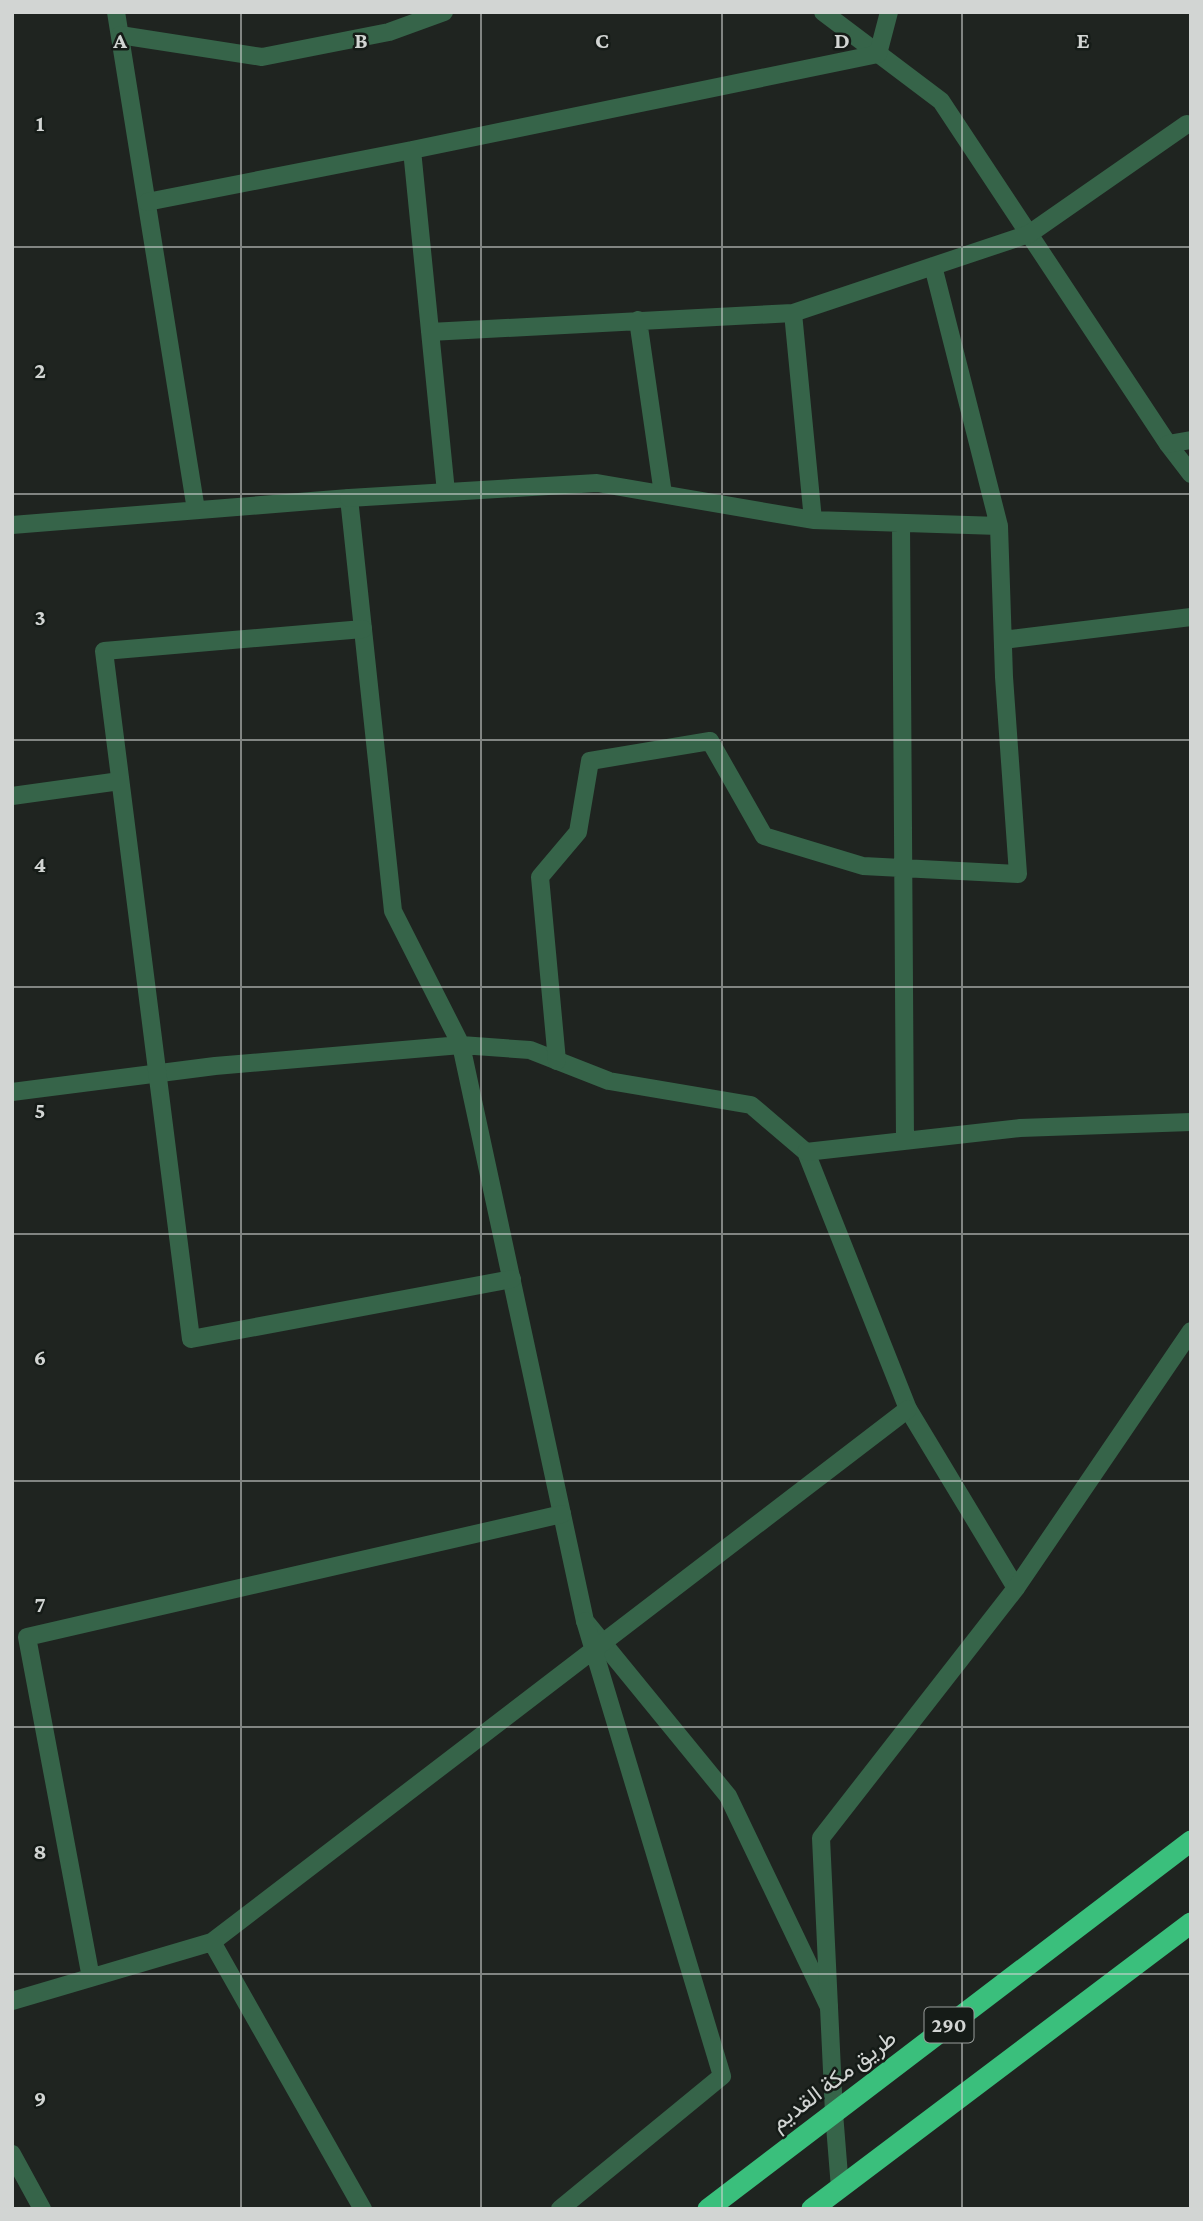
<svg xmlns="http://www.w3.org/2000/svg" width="1203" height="2221" font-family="'Crimson Pro',Vazirmatn,serif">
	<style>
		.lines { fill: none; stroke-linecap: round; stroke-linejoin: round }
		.lane { stroke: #366449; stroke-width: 18 }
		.street { stroke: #366449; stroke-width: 18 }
		.highway { stroke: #3abf7c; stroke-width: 21 }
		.grid { fill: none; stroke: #d2d5d3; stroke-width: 2; stroke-opacity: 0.55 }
		.labels { text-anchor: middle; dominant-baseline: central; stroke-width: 5; stroke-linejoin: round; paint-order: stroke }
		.shield { fill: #151b17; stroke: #999d9b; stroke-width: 2 }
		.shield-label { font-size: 21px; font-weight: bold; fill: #d2d5d3 }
		.street-label { font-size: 23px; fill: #d2d5d3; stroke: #151b17 }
		.grid-label { font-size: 23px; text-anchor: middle; font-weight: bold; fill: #d2d5d3; stroke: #151b17; stroke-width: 5; stroke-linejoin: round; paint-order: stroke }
	</style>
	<rect width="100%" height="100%" fill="#1f2420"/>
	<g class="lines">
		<path class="lane" d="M116,12L196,510
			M823,12L941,101L1168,444L1191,474
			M12,525L349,498L393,911L461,1045L585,1621L728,1796L829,2007
			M12,1092L215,1066L461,1045L530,1050L609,1081L751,1105L806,1152L908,1409L1016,1588"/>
		<path class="street" d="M120,35L262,57L389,32L444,12
			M412,150L446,492
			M147,202L412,150L878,54L889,12
			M638,320L663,494
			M430,332L793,313
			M1168,444L1191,440
			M349,498L597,483L813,520L793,313L1029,234L1187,124
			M813,520L999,526
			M901,523L905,1141
			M363,629L104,651L191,1339L512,1279
			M1003,640L1191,617
			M12,796L120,781
			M557,1061L540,877L578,832L590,761L710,741L764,836L863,866L1018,874L1004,677L999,526L933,266
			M806,1152L1020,1128L1191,1122
			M212,1942L908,1409
			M91,1978L27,1637L562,1514
			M12,2001L212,1942L363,2209
			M12,2154L42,2209
			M840,2188L834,2113L821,1838L1016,1588L1191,1331
			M560,2209L722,2076L585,1621"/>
		<path class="highway" d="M708,2209L1191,1841
			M812,2209L1191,1923"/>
	</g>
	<path class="grid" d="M241,12V2209M481,12V2209M722,12V2209M962,12V2209M12,247H1191M12,494H1191M12,740H1191M12,987H1191M12,1234H1191M12,1481H1191M12,1727H1191M12,1974H1191"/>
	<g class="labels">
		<rect class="shield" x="924.5" y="2007.5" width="49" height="35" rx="5"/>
		<g class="shield-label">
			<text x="949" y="2025">290</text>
		</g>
		<g class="street-label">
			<text transform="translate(833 2080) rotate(-37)">طريق مكة القديم</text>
		</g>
	</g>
	<g class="grid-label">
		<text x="120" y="48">A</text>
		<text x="361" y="48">B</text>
		<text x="602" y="48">C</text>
		<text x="842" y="48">D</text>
		<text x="1083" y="48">E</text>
		<text x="40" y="131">1</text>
		<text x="40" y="378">2</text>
		<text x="40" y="625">3</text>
		<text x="40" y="872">4</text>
		<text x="40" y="1118">5</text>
		<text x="40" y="1365">6</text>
		<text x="40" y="1612">7</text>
		<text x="40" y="1859">8</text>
		<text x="40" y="2106">9</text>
	</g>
	<rect width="1203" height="2221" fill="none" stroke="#d2d5d3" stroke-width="28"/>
</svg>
